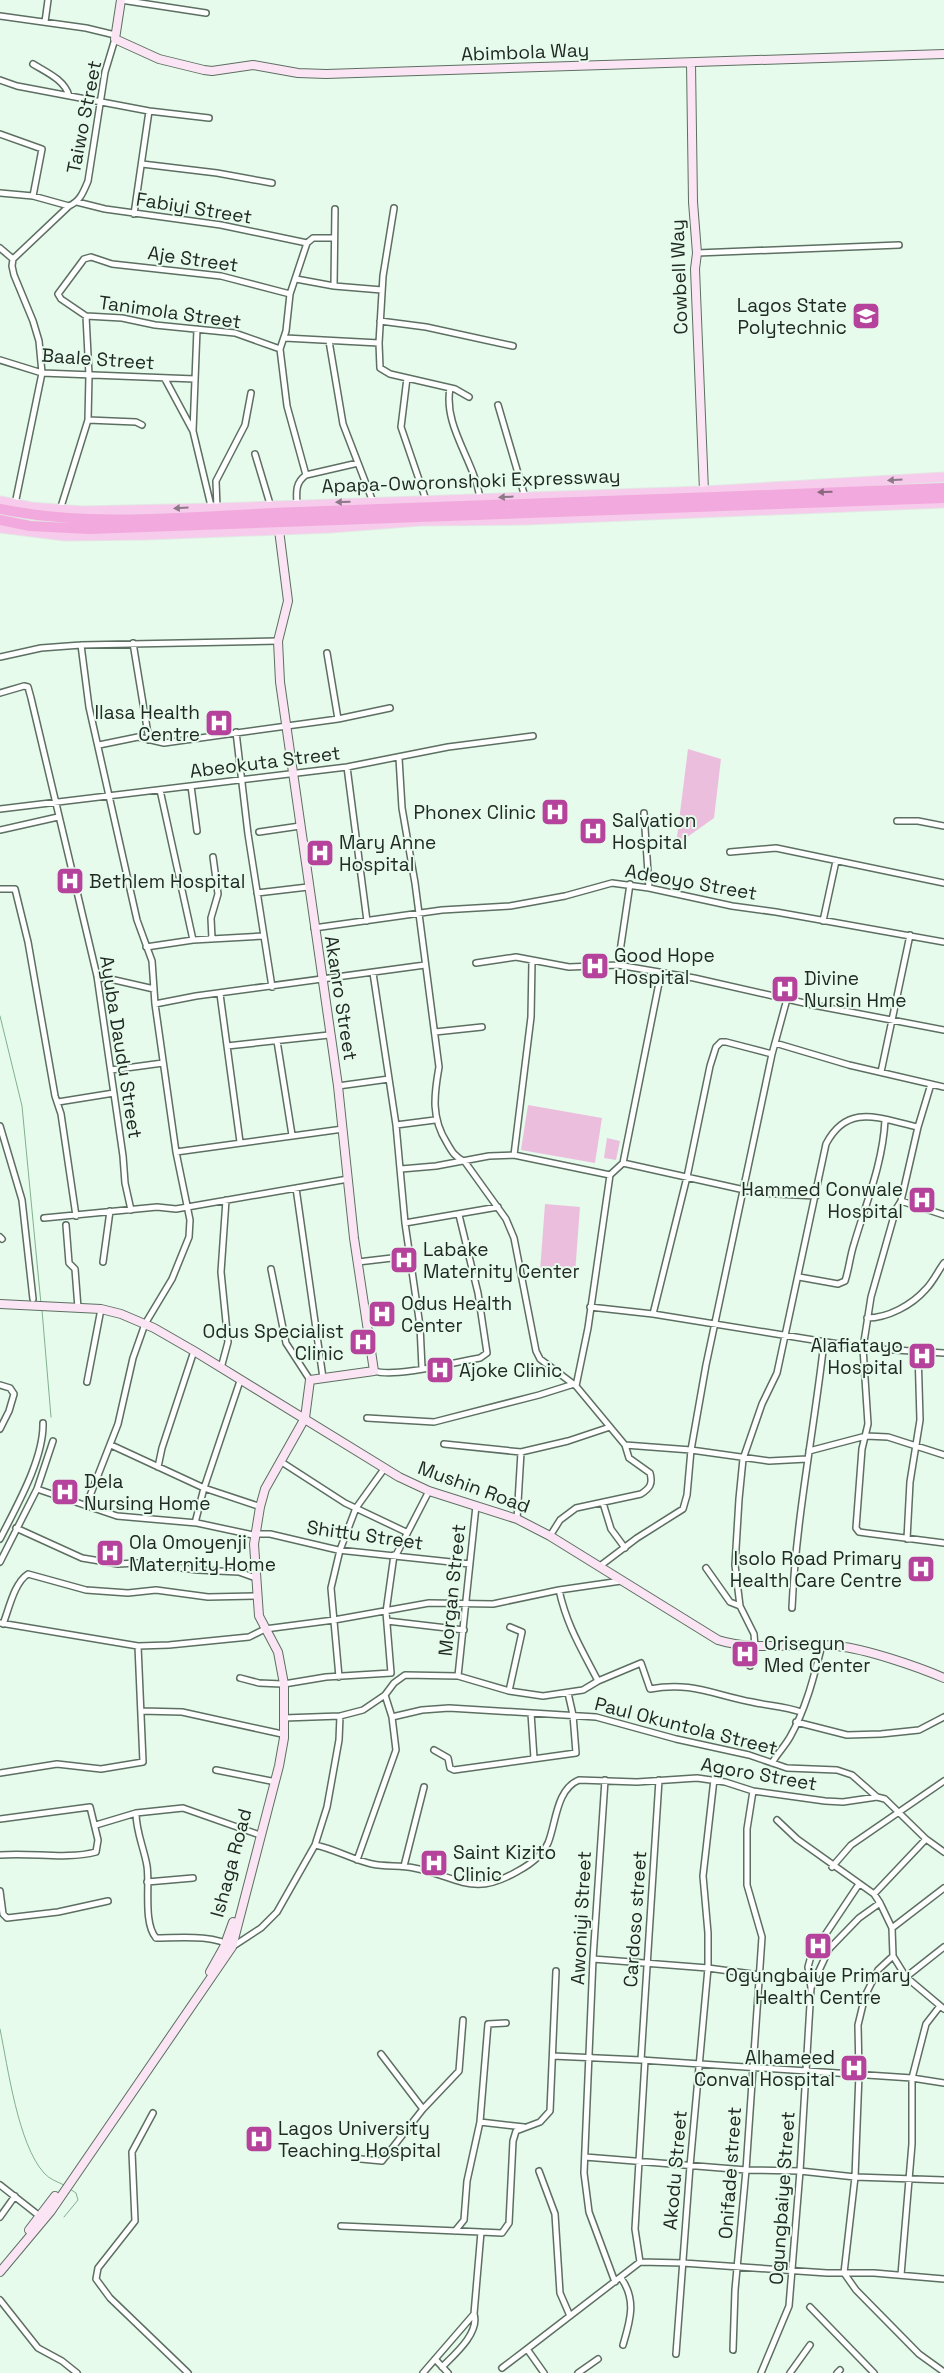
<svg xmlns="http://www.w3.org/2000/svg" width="944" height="2373" font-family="'Space Grotesk',sans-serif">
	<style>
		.green { fill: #ecbede }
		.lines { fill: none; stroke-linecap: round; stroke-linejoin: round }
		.stream { stroke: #82b090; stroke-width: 1 }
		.street-casing { stroke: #5d6f62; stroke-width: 8 }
		.secondary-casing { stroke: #5d6f62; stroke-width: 10 }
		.primary-casing { stroke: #e4e5e5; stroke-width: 11 }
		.highway-casing { stroke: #e4e5e5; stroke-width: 12 }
		.street { stroke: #fff; stroke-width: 5 }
		.secondary { stroke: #fbe5f5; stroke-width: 8 }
		.primary { stroke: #f7cbeb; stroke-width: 9 }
		.highway { stroke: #f2a9dd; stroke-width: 10 }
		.oneway { fill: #8c7a88 }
		.oneway2 { fill: #8a6980 }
		.labels { text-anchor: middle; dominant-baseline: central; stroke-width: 4; stroke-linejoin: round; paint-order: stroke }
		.street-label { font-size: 19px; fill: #212924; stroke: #e6fbeb }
		.poi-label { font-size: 19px; fill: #212924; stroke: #e6fbeb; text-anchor: start }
	</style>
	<rect width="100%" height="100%" fill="#e6fbeb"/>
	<path class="green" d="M688,749L721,759L714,818L676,845Z
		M528,1105L602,1118L595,1163L521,1150Z
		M607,1138L620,1141L616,1160L604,1158Z
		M545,1204L580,1207L575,1274L540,1271Z"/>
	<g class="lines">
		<path class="stream" d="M0,1016L22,1106L41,1304
			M42,1310L51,1417
			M0,2029C8,2068 18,2144 44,2173C49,2179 58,2182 64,2185
			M64,2217L78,2200L76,2193L70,2189"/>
		<defs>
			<path id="street" d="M121,0L206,13
				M0,16L86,28L115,35
				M45,22L48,0
				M33,64C46,72 65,80 69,96
				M0,80L17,86L149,111L209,118
				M0,134L42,149L33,196
				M142,164L217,173L272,183
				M0,193L33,196L69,206
				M77,202L105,209L221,225L307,243
				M394,208L383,276L379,343L380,368L390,374L455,389L469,397
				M134,214L149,111
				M0,248L13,259
				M697,253L899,245
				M13,259L69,206C80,201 83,193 88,181L105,72L115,39
				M13,259L12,266L14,275L33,321L39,341L42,373L15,504
				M296,279L334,286L382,290
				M334,286L335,209
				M380,321L426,327L513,346
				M197,329L193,431L211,506
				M285,338L379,343
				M329,341L343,424L373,502
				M280,349L235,333L155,325L122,318L86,316L61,299L58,294L84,259L91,257L112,264L221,276L290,294
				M0,360L42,373L195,379
				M407,378L401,427L426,500
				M165,379L193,431
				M450,388C443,427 475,461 480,499
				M498,405L525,497
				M88,420L136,422L142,425
				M255,454L270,504
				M306,475L287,406L280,349L286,331L290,294L307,243L313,238H334
				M297,503C296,491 296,482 306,475L358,463
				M217,508L216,481L245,425L251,393
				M60,510L88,420L89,375L86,316
				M133,643L149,740
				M81,645L89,707L137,920L152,961L155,1004
				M327,653L338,719
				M0,657L41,648L81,645L278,641
				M0,693L24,686L28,687L31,698L97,976L123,1156L125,1183L131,1210
				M236,732L248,834L272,987
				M99,745L138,737L164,743L338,719L390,708
				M399,758L402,808L415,883L439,1067C434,1095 431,1118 447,1143C452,1152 455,1157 465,1162L506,1219L514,1238L536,1351L540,1359L576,1386
				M347,767L367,921
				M191,786L197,831
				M160,790L193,940
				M0,809L347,767L448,747L533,736
				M644,813L649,888
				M897,821H918L944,826
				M0,830L58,817
				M259,832L300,826
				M730,852L776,848L944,883
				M0,889H15L28,942L55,1096L61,1114L76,1216
				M257,893L308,887
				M823,921L836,861
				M314,928L442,910L510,906L565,896L612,883L649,888L732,906L776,912L944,942
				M212,939L211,918L218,894L213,857
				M146,947L193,940L263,936
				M476,963L516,957L569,967L618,965L694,978L813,1005L944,1030
				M618,965L630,884
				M373,973L396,1125L405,1223L420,1326L422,1368
				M661,973L623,1163L610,1175L588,1328L576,1386L625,1445L691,1450L769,1461L807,1459
				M97,976L154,989
				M220,994L240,1142
				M435,1032L482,1027
				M277,1041L292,1135
				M775,1043L849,1065L944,1087
				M227,1046L329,1035
				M111,1070L163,1063
				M881,1072L910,935
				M931,1084L918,1127L901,1201L896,1209L871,1297L863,1348L868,1424L862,1449L856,1528L859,1532L866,1533L944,1543
				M338,1086L389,1079
				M58,1102L114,1093
				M396,1125L435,1120
				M0,1126L22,1200L33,1299
				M176,1152L343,1129
				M514,1155L531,1017L532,961
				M623,1163L758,1193L816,1196
				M401,1169L436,1166L489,1156L514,1155L610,1175
				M296,1188L323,1378
				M901,1201L944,1215
				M44,1218L157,1207L176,1209L348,1179
				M405,1223L498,1207
				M66,1225L69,1263L75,1269L78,1308
				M0,1237L2,1239
				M103,1262L110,1211
				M358,1262L409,1256
				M271,1269L286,1343L310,1380
				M799,1277L838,1284L845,1281C849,1269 850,1256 854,1244C866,1203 883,1163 885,1120
				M590,1307L653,1314L863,1348L944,1353
				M653,1314L687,1177L710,1066L716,1047L721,1042H726L772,1054
				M867,1318C888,1318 912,1305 926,1289C933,1282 938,1271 944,1263
				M221,1368L228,1342L221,1272L226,1200
				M374,1371C397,1378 454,1362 480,1358L487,1353L478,1293L459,1215
				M87,1382L101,1309
				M0,1385L10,1388L14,1394L9,1411L0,1429
				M367,1418L434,1422L539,1395L574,1384
				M444,1444L521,1452L568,1441L610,1427
				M111,1445L204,1488L240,1381
				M809,1451L866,1436L888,1437L944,1455
				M280,1461L345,1503L406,1532
				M158,1467L162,1448L194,1351
				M37,1489L117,1516L197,1523L253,1535
				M603,1503L611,1529L625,1548
				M86,1506L118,1424L133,1358L145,1324L172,1279L189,1237L190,1220L176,1152L155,1004L196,996L425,965
				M517,1519L521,1452
				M195,1523L204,1488L258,1506
				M16,1528L82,1558L118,1564L138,1563L198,1570L239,1572L253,1577
				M255,1534H270L338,1550L470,1564
				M550,1536L560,1520L576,1508L641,1494C650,1488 653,1484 650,1473L629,1458L625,1445
				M0,1539C16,1507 44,1459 43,1423
				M907,1539L910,1482L920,1420L918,1351
				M396,1555L429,1491
				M0,1562L37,1489L53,1441
				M600,1566L637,1538L683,1509L687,1495L691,1450L706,1365L772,1054L787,999
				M706,1568L730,1602L740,1606
				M559,1590C567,1626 581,1648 598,1681
				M792,1608C796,1518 814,1431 824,1342
				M387,1621L464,1630
				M0,1623L138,1646L169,1645L249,1637L265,1629L334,1620L429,1603L493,1604L559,1590L621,1581
				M3,1624C9,1609 14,1583 28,1574L86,1590L128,1593L156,1590L208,1597L255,1596
				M755,1647L754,1634L740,1606L735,1565L739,1499L743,1459L762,1404L777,1373L826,1144C848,1102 880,1119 918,1127
				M750,1666L752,1647
				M458,1676L476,1506
				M339,1677L331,1588L340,1550L356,1508L384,1469
				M240,1678L259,1683L282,1684
				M284,1684L326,1677L391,1673L386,1612L394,1555
				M509,1691L522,1632L510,1627
				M141,1711L182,1712L282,1734
				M531,1713L534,1758
				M392,1717L422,1710L449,1708L596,1717L676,1739L749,1755L787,1768L837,1770L852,1775L877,1797L885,1799L926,1839L944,1852
				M284,1718L340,1716L363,1710L385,1695L394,1683L405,1675L458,1676L509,1691L543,1696L583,1690L598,1681L641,1663L650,1689C691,1681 714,1695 752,1702C769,1706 784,1706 801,1712
				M796,1722L847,1735L881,1734L919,1730L944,1717
				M434,1750L448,1758L450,1768L454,1770L576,1753L573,1715L568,1693
				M772,1763C777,1754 785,1746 790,1737C806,1709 814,1676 822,1645
				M216,1770L271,1781
				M0,1773L57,1764L101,1769L143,1762L138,1646
				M605,1780L593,1959L584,2173L589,2212L615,2282
				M136,1813C136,1832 144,1848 147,1866C150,1885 143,1923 156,1938C177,1938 215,1934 232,1947L261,1928L277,1912L315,1845L327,1807L339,1740L340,1716
				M0,1819L90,1807L98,1840L96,1852C65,1860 32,1852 0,1855
				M777,1820L797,1839L874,1894L880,1903L892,1928L893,1956L906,1977L944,2009
				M96,1825L136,1813L183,1808L257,1834
				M315,1845C335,1849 353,1860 372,1864C386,1867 400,1865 414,1868C460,1877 472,1898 518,1871C531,1864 542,1856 548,1843C556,1824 556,1789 579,1780L637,1782L697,1778L725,1782L753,1791L825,1801L843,1802L877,1797
				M357,1860L396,1750L392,1717L385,1695
				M404,1866L424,1787
				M832,1867L851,1845L944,1781
				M147,1882L193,1878
				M0,1891L3,1914L7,1918L58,1912L108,1901
				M874,1894L926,1839
				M892,1928L944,1888
				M893,1956L878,1970L865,1996L858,2025L859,2074L855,2177L844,2273L856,2290L919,2354L944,2372
				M593,1959L708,1968L759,1975
				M906,1977L944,1947
				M811,1988L829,1949L859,1918L880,1903
				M381,2054L423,2109
				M553,2056L641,2060L912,2078L944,2083
				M641,2060L659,1780
				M153,2113L132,2152L135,2221L98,2268L96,2279L110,2298L188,2373
				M480,2122L524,2127
				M585,2157L746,2170L800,2171L855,2177L944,2180
				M361,2159L382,2161L423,2109L459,2071L463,2020
				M539,2171L555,2214L560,2293L570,2316
				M0,2185L42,2218
				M0,2217L15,2196
				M341,2226L481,2232L502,2233L509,2223L513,2141L516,2131L540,2122L550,2111L556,1971
				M455,2231L464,2220L467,2181L480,2122L488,2024L506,2023
				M640,2262L635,2229L645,2060
				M901,2275L912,2144V2078L926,2024L940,2006
				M621,2278C637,2300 630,2321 623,2345
				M0,2300L38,2348L62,2361L77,2373
				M810,2307L874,2373
				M527,2349L640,2262L683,2263L827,2273H874L944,2279
				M733,2350L735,2290L746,2170L762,1937L747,1885V1829L753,1791
				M676,2354L690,2166L708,1968V1933L703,1876L714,1779
				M435,2359L448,2373
				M442,2367C454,2355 480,2333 474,2314
				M502,2368L527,2349L544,2373
				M423,2373L474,2314L481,2232
				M578,2373L598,2359
				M761,2373L789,2306L800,2171L811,1988L808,1967L811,1956L859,1884
				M790,2373L810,2345
				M837,2373L840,2370"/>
			<path id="secondary" d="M121,0L115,39L159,59L204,70L212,71L253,65L298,73L326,74C532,69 738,59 944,54
				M691,63L693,202L697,253L695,269L704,491
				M0,1304L101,1309L121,1314L154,1328L194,1351L399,1477L429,1491L517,1519L550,1536L718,1640C756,1652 797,1642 837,1646C866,1649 916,1666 944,1678
				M210,1972L224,1947L233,1922
				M29,2230L55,2196
				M0,2272L51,2211L232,1947L279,1766L284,1738V1684L278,1652L259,1616L254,1544L260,1507L265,1489L305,1418L310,1380L374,1371L354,1238L338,1086L280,682L278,641L288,601L279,530"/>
			<path id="primary" d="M0,501L31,507L82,511L217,508L704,491L944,477
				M0,528L65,536L145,535L330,528L421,521L526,520L944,503"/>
			<path id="highway" d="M0,509C97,529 201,515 299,512C514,506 729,496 944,488
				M0,520L30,526L89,529L944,498"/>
		</defs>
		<use href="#street" class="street-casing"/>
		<use href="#secondary" class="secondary-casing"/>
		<use href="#primary" class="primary-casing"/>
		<use href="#highway" class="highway-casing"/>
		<use href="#street" class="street"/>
		<use href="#secondary" class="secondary"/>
		<use href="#primary" class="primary"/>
		<use href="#highway" class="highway"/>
	</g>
	<defs><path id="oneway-solid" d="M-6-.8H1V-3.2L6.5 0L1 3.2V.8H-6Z" transform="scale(1.25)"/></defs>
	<g class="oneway">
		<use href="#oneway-solid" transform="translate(895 480) rotate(177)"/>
		<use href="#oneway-solid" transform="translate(506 497) rotate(177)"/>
		<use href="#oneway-solid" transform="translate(343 502) rotate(179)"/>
		<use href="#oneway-solid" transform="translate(181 508) rotate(177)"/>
	</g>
	<use class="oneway2" href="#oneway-solid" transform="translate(825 492) rotate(178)"/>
	<defs>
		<symbol id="university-square" viewBox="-11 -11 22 22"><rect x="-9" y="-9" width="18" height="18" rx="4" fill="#b5429b" stroke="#e6fbeb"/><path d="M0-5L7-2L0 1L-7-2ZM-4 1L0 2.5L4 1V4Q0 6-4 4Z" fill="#fff"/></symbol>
		<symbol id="hospital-square" viewBox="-11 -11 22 22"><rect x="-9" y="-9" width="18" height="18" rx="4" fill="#b5429b" stroke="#e6fbeb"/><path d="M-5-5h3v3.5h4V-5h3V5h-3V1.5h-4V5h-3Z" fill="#fff"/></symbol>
	</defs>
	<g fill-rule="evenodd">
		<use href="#university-square" x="850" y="300" width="32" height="32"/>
		<use href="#hospital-square" x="203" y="707" width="32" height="32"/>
		<use href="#hospital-square" x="539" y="796" width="32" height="32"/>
		<use href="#hospital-square" x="577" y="815" width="32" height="32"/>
		<use href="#hospital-square" x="304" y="837" width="32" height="32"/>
		<use href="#hospital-square" x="54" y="865" width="32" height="32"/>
		<use href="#hospital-square" x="579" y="950" width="32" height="32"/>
		<use href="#hospital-square" x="769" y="973" width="32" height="32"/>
		<use href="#hospital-square" x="906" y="1184" width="32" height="32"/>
		<use href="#hospital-square" x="388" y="1244" width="32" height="32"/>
		<use href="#hospital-square" x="366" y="1298" width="32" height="32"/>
		<use href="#hospital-square" x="347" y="1326" width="32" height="32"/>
		<use href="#hospital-square" x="906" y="1340" width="32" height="32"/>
		<use href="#hospital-square" x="424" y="1354" width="32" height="32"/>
		<use href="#hospital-square" x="49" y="1476" width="32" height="32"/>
		<use href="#hospital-square" x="94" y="1537" width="32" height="32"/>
		<use href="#hospital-square" x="905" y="1553" width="32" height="32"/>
		<use href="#hospital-square" x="729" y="1638" width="32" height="32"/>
		<use href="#hospital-square" x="418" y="1847" width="32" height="32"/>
		<use href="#hospital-square" x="802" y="1930" width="32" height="32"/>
		<use href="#hospital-square" x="838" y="2052" width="32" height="32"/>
		<use href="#hospital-square" x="243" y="2123" width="32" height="32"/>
	</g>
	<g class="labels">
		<g class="street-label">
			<text transform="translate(525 52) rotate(-2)">Abimbola Way</text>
			<text transform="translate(84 117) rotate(-79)">Taiwo Street</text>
			<text transform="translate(194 208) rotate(9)">Fabiyi Street</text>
			<text transform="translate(193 259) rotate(8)">Aje Street</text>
			<text transform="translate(679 277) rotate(-92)">Cowbell Way</text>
			<text transform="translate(170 312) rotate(8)">Tanimola Street</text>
			<text transform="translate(98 359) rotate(4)">Baale Street</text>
			<text transform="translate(471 481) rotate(-2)">Apapa-Oworonshoki Expressway</text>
			<text transform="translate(265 762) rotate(-7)">Abeokuta Street</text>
			<text transform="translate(691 882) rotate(10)">Adeoyo Street</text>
			<text transform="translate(341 998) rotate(81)">Akanro Street</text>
			<text transform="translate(121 1047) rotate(81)">Ayuba Daudu Street</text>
			<text transform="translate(474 1487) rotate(20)">Mushin Road</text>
			<text transform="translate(365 1535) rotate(8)">Shittu Street</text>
			<text transform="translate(452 1590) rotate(-84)">Morgan Street</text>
			<text transform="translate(686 1726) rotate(14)">Paul Okuntola Street</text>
			<text transform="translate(759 1774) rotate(10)">Agoro Street</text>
			<text transform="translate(231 1863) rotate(-75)">Ishaga Road</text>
			<text transform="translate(581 1918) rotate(-87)">Awoniyi Street</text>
			<text transform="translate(635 1919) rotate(-86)">Cardoso street</text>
			<text transform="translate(675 2170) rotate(-85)">Akodu Street</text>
			<text transform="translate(730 2173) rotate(-86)">Onifade street</text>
			<text transform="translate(782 2198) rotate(-86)">Ogungbaiye Street</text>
		</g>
		<g class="poi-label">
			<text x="847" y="305" text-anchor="end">Lagos State<tspan x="847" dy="22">Polytechnic</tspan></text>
			<text x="200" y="712" text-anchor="end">Ilasa Health<tspan x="200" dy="22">Centre</tspan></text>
			<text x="536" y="812" text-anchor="end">Phonex Clinic</text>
			<text x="612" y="820">Salvation<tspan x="612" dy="22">Hospital</tspan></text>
			<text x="339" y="842">Mary Anne<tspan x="339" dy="22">Hospital</tspan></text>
			<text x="89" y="881">Bethlem Hospital</text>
			<text x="614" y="955">Good Hope<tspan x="614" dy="22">Hospital</tspan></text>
			<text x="804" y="978">Divine<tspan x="804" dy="22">Nursin Hme</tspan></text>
			<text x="903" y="1189" text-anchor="end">Hammed Conwale<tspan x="903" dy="22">Hospital</tspan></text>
			<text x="423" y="1249">Labake<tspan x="423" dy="22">Maternity Center</tspan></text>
			<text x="401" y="1303">Odus Health<tspan x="401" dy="22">Center</tspan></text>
			<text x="344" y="1331" text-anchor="end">Odus Specialist<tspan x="344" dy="22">Clinic</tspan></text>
			<text x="903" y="1345" text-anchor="end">Alafiatayo<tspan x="903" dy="22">Hospital</tspan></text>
			<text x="459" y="1370">Ajoke Clinic</text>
			<text x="84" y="1481">Dela<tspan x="84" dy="22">Nursing Home</tspan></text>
			<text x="129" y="1542">Ola Omoyenji<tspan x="129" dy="22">Maternity Home</tspan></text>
			<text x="902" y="1558" text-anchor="end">Isolo Road Primary<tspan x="902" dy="22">Health Care Centre</tspan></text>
			<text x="764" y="1643">Orisegun<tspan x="764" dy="22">Med Center</tspan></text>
			<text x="453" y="1852">Saint Kizito<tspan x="453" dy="22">Clinic</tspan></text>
			<text x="818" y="1975" text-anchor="middle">Ogungbaiye Primary<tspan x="818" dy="22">Health Centre</tspan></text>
			<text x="835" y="2057" text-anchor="end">Alhameed<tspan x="835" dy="22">Conval Hospital</tspan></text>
			<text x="278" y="2128">Lagos University<tspan x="278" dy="22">Teaching Hospital</tspan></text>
		</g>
	</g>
</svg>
